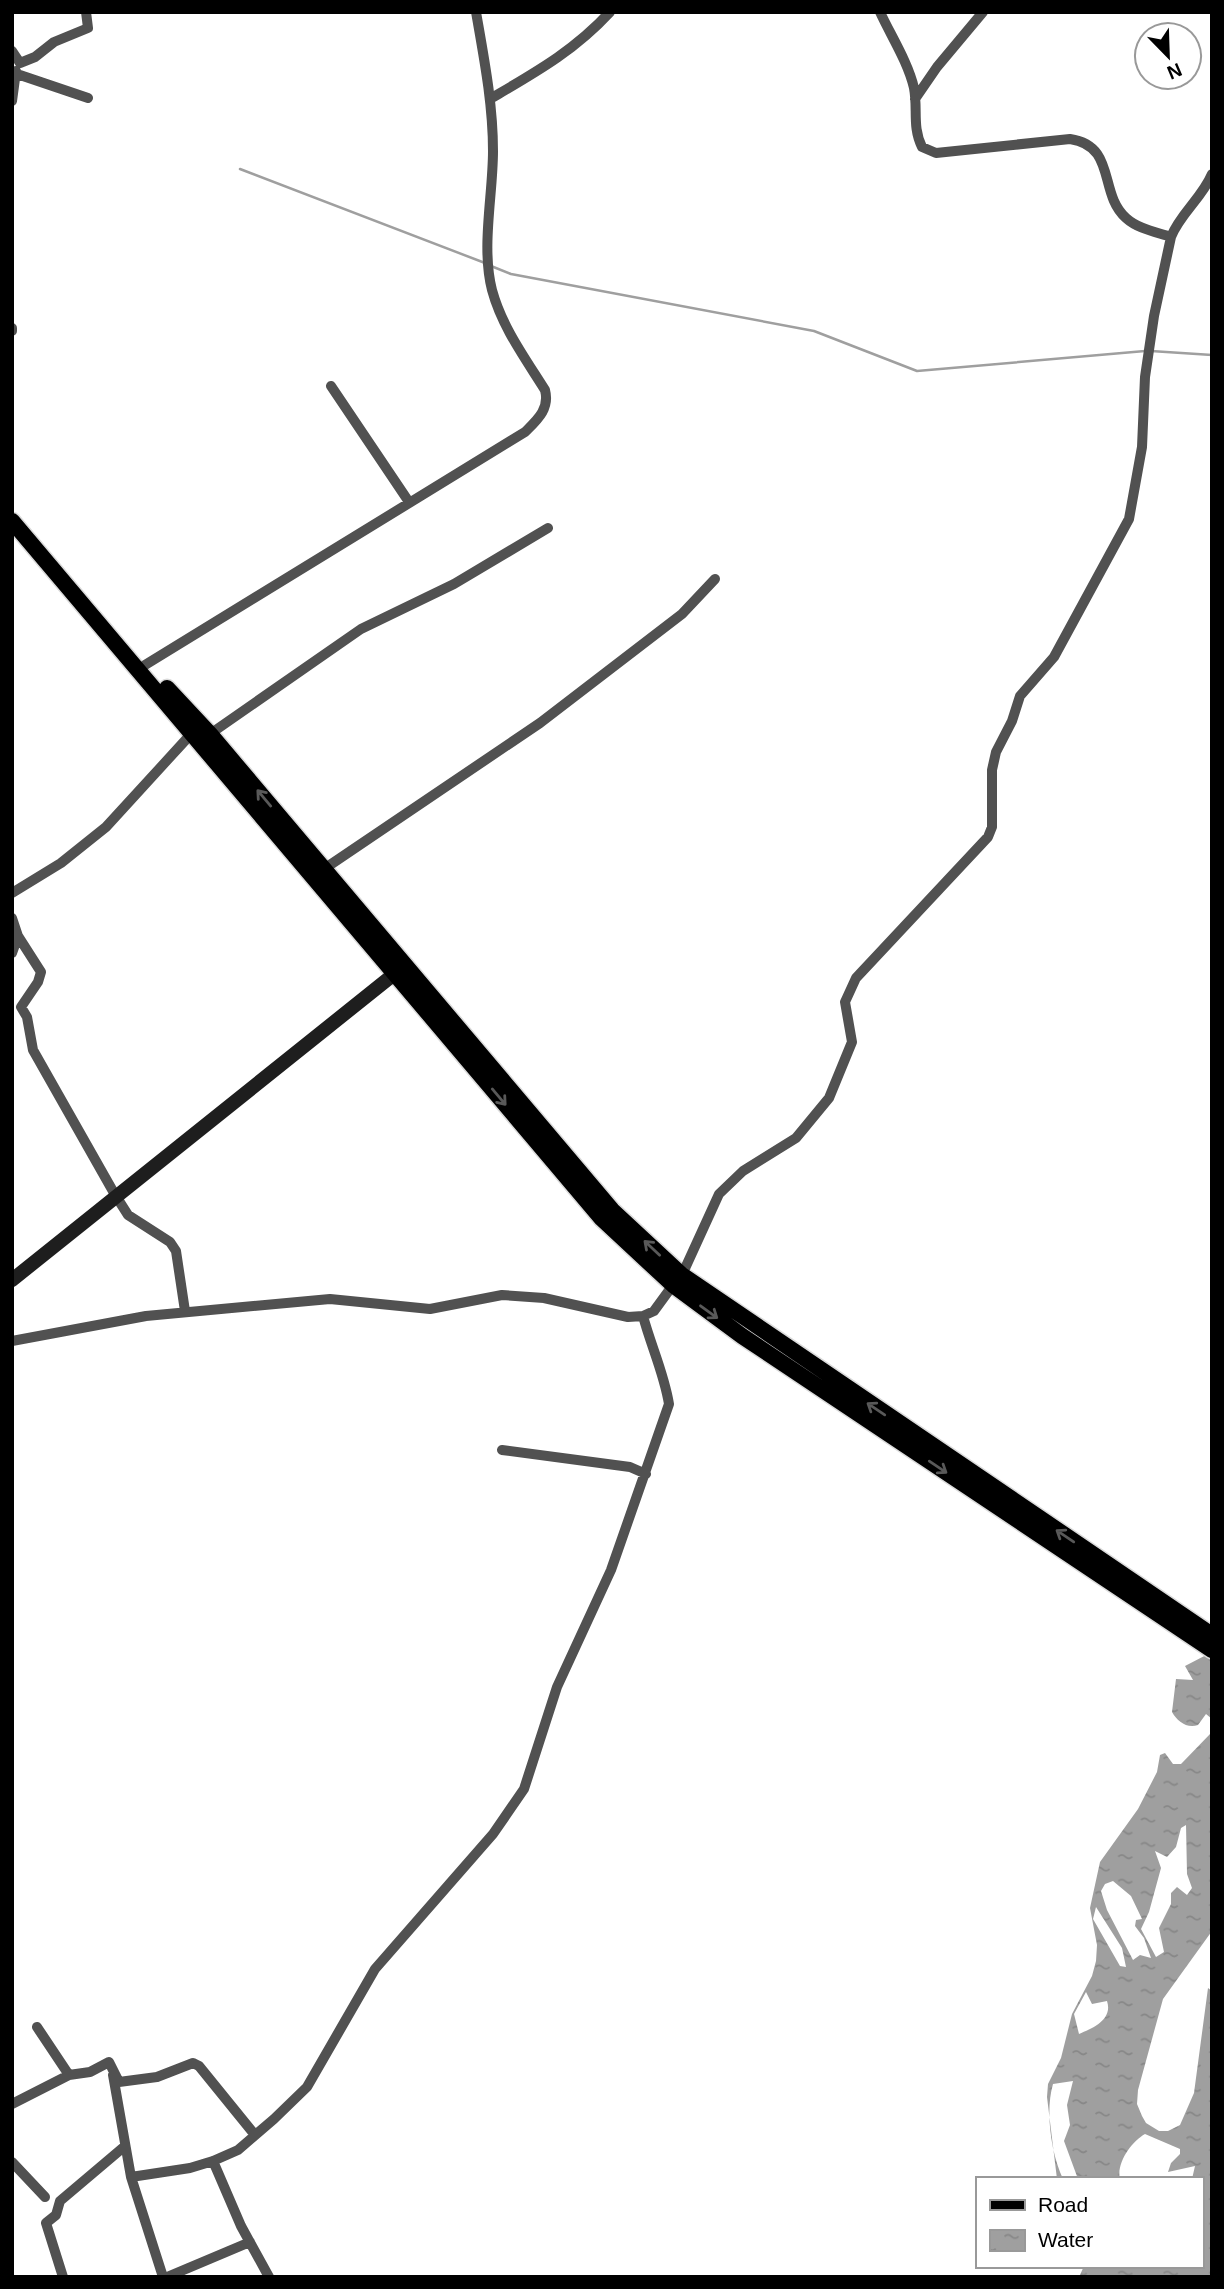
<svg xmlns="http://www.w3.org/2000/svg" width="1224" height="2289" font-family="Arial,sans-serif">
	<style>
		.water { fill: url(#water-ripples); fill-rule: evenodd }
		.lines { fill: none; stroke-linecap: round; stroke-linejoin: round }
		.stream { stroke: #9f9f9f; stroke-width: 2.5 }
		.primary-casing { stroke: #dbdbdb; stroke-width: 19 }
		.street { stroke: #515151; stroke-width: 10 }
		.secondary { stroke: #1e1e1e; stroke-width: 14 }
		.primary { stroke: #000; stroke-width: 16 }
		.oneway { stroke: #595959 }
	</style>
	<defs>
		<pattern id="water-ripples" width="26" height="14" patternUnits="userSpaceOnUse" patternTransform="scale(1.75)"><rect width="26" height="14" fill="#9f9f9f"/><path d="M2 4q2-2 4 0t4 0M15 11q2-2 4 0t4 0" fill="none" stroke="#878787"/></pattern>
	</defs>
	<rect width="100%" height="100%" fill="#fff"/>
	<path class="water" d="M1212,1652V1719L1206,1714L1198,1725C1187,1729 1177,1721 1172,1712L1176,1679L1193,1680L1185,1666Z
		M1212,1732V1931L1163,1999L1138,2090L1137,2104L1142,2116L1146,2123L1159,2131H1168L1180,2125L1194,2093L1208,1988L1212,1991V2277H1068L1080,2275L1084,2266H1201V2179H1192L1195,2166L1168,2172L1171,2163L1180,2154V2149L1145,2134C1132,2141 1116,2163 1120,2179H1078L1064,2141L1070,2125L1067,2105L1073,2081L1053,2084C1045,2111 1051,2154 1063,2179H1057L1047,2097L1048,2084L1061,2058L1072,2014L1092,1976L1096,1961L1097,1945L1090,1908L1100,1862L1138,1809L1157,1772L1160,1755L1165,1753L1173,1764H1181ZM1186,1825L1187,1874L1192,1888L1187,1895L1177,1887L1171,1893V1904L1159,1928L1164,1952L1156,1957L1141,1929L1149,1912L1161,1868L1155,1851L1167,1857L1176,1847L1181,1828ZM1113,1881L1131,1896L1142,1919L1136,1920L1135,1926L1144,1938L1151,1958L1140,1955L1133,1960L1107,1910L1101,1891L1105,1884ZM1096,1907L1122,1948L1126,1967L1120,1966L1093,1919ZM1086,1992L1092,2004L1107,2001C1113,2019 1094,2028 1079,2034L1074,2014Z"/>
	<g class="lines">
		<path class="stream" d="M240,169L485,263
			M491,266L511,274L814,331L917,371L1145,351
			M1151,351L1212,355"/>
		<defs>
			<path id="primary" d="M12,521L602,1219L673,1285L742,1336L1212,1650
				M167,688L210,734L612,1210L682,1275L1212,1635"/>
		</defs>
		<use href="#primary" class="primary-casing"/>
		<path class="street" d="M880,12C891,36 908,62 914,88C918,109 912,127 922,147L936,153L1070,139C1117,146 1098,193 1126,218C1138,229 1156,232 1171,237
			M12,51L20,63L35,57L54,42L88,28L86,12
			M12,75L17,74L88,98
			M490,99C536,72 574,51 610,12
			M915,99L937,67L983,12
			M12,101L16,71
			M12,328V331
			M331,386L409,502
			M145,665L525,432C537,420 550,409 545,390C525,358 502,327 492,290C481,247 493,195 493,151C493,104 484,58 476,12
			M210,734L361,629L454,584L548,528
			M324,869L540,723L682,614L715,579
			M12,893L61,863L106,827L192,733
			M12,918L18,936L12,953
			M18,936L41,972L38,982L21,1007L27,1017L33,1050L114,1193L128,1215L170,1242L176,1251L185,1311
			M682,1275L719,1194L743,1171L796,1138L829,1098L852,1042L845,1002L856,978L988,837L992,827V770L996,752L1012,721L1020,696L1054,657L1129,519L1142,447L1145,377L1154,316L1171,237C1180,214 1202,198 1212,174
			M12,1341L146,1316L330,1299L430,1309L502,1295L544,1298L628,1317L643,1316L654,1311L673,1285
			M502,1450L630,1467L646,1474
			M37,2027L69,2075
			M113,2075L131,2177L163,2277
			M12,2104L69,2075L90,2072L109,2062L119,2082L157,2077L193,2063L199,2066L255,2135
			M213,2161L241,2226L269,2277
			M12,2162L45,2197
			M131,2177L190,2168L213,2161L238,2150L274,2119L307,2087L375,1969L493,1834L524,1789L557,1687L611,1570L669,1404C664,1373 651,1346 643,1316
			M63,2277L46,2223L56,2215L60,2201L125,2146
			M167,2277L250,2242"/>
		<path class="secondary" d="M12,1280L403,967"/>
		<use href="#primary" class="primary"/>
	</g>
	<defs><path id="oneway-shaft" d="M-6 0H5M1.5-3L5.5 0L1.5 3" fill="none" stroke-width="1.6" stroke-linecap="round" stroke-linejoin="round" transform="scale(1.75)"/></defs>
	<g class="oneway">
		<use href="#oneway-shaft" transform="translate(264 798) rotate(-130)"/>
		<use href="#oneway-shaft" transform="translate(499 1097) rotate(50)"/>
		<use href="#oneway-shaft" transform="translate(652 1248) rotate(-137)"/>
		<use href="#oneway-shaft" transform="translate(709 1312) rotate(36)"/>
		<use href="#oneway-shaft" transform="translate(876 1409) rotate(-146)"/>
		<use href="#oneway-shaft" transform="translate(938 1467) rotate(34)"/>
		<use href="#oneway-shaft" transform="translate(1065 1536) rotate(-146)"/>
	</g>
	<rect width="1224" height="2289" fill="none" stroke="#000000" stroke-width="28"/>
	<rect x="976" y="2177" width="228" height="91" fill="#ffffff" stroke="#999999" stroke-width="2"/>
	<rect x="990" y="2200" width="35" height="10" fill="#000000" stroke="#999999" stroke-width="2"/>
	<text x="1038" y="2212" font-size="21" fill="#000000">Road</text>
	<rect x="990" y="2230" width="35" height="21" fill="url(#water-ripples)" stroke="#999999" stroke-width="2"/>
	<text x="1038" y="2247" font-size="21" fill="#000000">Water</text>
	<g transform="translate(1168 56) rotate(157)"><circle r="33" fill="#ffffff" stroke="#999999" stroke-width="2"/>
	<path d="M0-5L12 26L0 18L-12 26Z" fill="#000000"/>
	<text y="-10" font-size="19" font-weight="bold" text-anchor="middle" fill="#000000">N</text>
	</g>
</svg>
